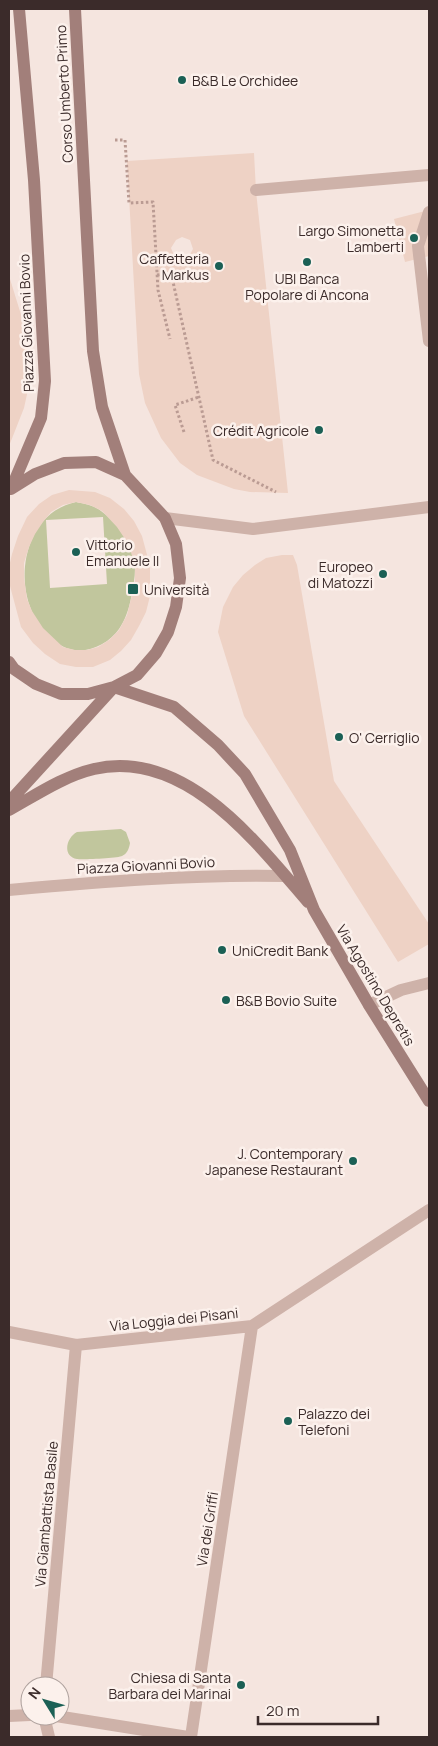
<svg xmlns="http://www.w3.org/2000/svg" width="438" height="1746" font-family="Manrope,sans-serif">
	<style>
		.green { fill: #c1c69d; fill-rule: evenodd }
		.plaza { fill: #eed2c5; fill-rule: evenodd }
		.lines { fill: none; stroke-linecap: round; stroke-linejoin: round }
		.path { stroke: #ba9b93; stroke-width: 3; stroke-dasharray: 2.5 2.5; stroke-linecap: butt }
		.service { stroke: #ceb2a9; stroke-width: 12 }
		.pedestrian { stroke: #ceb2a9; stroke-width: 12 }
		.minor { stroke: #ceb2a9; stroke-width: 12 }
		.tertiary { stroke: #ceb2a9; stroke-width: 12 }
		.secondary { stroke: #a27f7a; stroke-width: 12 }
		.poi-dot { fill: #1b6055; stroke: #fcf1ec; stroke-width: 2 }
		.labels { text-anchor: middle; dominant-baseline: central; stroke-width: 5; stroke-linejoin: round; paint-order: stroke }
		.poi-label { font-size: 14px; fill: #3b2b2a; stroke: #fcf1ec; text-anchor: start }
		.street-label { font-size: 14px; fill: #3b2b2a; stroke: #fcf1ec }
	</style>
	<rect width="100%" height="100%" fill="#f5e5df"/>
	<path class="green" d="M76,502C85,504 93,505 101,511C118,523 134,547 135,568C135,578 133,588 131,598C129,609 125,620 119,629C107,646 82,657 62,646C26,625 16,576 32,539C41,519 55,507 76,502ZM103,517L107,584L50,588L46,520Z
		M121,829L126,832L130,843C129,849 127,854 122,856C119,858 81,860 77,859C62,856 66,838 77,832Z"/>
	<path class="plaza" d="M254,153L256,191L288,493L250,492L234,489L197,475L180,463L161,438L145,403L139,374L127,161ZM182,237L190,240L193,249L189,256L180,259L174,255L171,248L176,240Z
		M429,210V256L405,262L394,219Z
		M9,264L10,279L31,347V376L24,408L9,446Z
		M69,490L95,492L110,498L124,509L134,521L142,536L150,566V596L146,612L139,626L131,640L121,651L110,660L93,667H76L60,664L45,654L33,643L21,627L10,586L9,567L12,554L18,536L27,517L39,504L52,495ZM76,502L90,505L102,511L117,527L129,545L135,567V581L131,599L127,615L119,630L109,640L98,647L87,650H75L63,647L43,628L32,611L27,599L24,578V563L29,547L35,534L43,522L51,512L63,505Z
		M282,555H293L297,565L334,781L429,924V944L398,962L244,716L218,632L223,607L233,587L243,575L255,565L266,558Z"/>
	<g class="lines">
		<path class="path" d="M115,140H125L129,203L153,202L158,290L170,339
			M157,275L171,273L213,460L276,492
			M184,432L175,405L199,397"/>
		<path class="service" d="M9,890C100,882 193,874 285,876"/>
		<path class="pedestrian" d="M256,190L429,175"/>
		<path class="minor" d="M429,212L418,246L429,341
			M369,1005L401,990L429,983
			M9,1332L76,1345L252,1326L429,1210
			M46,1686L76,1345
			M9,1716L30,1715
			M44,1716L49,1737
			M56,1716L188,1737
			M191,1737L252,1326"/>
		<path class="tertiary" d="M165,518L253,529L429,507"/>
		<path class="secondary" d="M75,9L93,351L102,407L125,475
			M11,489L41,418L45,381L34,180L19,9
			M9,662L14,669L36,684L61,694H88L114,687L137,675L156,653L168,632L176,607L180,578L176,544L165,518L125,475L96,462L64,463L35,474L11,489
			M114,687L174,707L218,745L245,774L290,850L314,910L369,1005L429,1101
			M9,802L114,687
			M9,810C36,795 64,776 94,769C185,748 256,842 308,902"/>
	</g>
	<g class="poi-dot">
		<circle cx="182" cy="80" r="5"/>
		<circle cx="414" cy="238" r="5"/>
		<circle cx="307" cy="262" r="5"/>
		<circle cx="219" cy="266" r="5"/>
		<circle cx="319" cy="430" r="5"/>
		<circle cx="76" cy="552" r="5"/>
		<circle cx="383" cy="574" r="5"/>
		<rect x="127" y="583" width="12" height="12" rx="2.5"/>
		<circle cx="339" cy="737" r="5"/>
		<circle cx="222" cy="950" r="5"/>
		<circle cx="226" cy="1000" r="5"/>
		<circle cx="353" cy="1161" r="5"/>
		<circle cx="288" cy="1421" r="5"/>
		<circle cx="241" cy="1685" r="5"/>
	</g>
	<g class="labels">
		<g class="poi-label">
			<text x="192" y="80">B&amp;B Le Orchidee</text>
			<text x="404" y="230" text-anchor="end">Largo Simonetta<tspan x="404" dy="16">Lamberti</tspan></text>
			<text x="209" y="258" text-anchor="end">Caffetteria<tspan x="209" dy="16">Markus</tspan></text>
			<text x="307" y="278" text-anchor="middle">UBI Banca<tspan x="307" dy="16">Popolare di Ancona</tspan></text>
			<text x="309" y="430" text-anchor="end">Crédit Agricole</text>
			<text x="86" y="544">Vittorio<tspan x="86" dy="16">Emanuele II</tspan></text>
			<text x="373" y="566" text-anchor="end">Europeo<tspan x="373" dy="16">di Matozzi</tspan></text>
			<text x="144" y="589">Università</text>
			<text x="349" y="737">O' Cerriglio</text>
			<text x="232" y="950">UniCredit Bank</text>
			<text x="236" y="1000">B&amp;B Bovio Suite</text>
			<text x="343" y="1153" text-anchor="end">J. Contemporary<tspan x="343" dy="16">Japanese Restaurant</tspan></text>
			<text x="298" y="1413">Palazzo dei<tspan x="298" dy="16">Telefoni</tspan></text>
			<text x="231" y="1677" text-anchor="end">Chiesa di Santa<tspan x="231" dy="16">Barbara dei Marinai</tspan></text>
		</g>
		<g class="street-label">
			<text transform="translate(64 94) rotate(-93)">Corso Umberto Primo</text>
			<text transform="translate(26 323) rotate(-92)">Piazza Giovanni Bovio</text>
			<text transform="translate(146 865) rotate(-3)">Piazza Giovanni Bovio</text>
			<text transform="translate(376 985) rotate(59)">Via Agostino Depretis</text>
			<text transform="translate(174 1319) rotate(-6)">Via Loggia dei Pisani</text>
			<text transform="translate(46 1514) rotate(-85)">Via Giambattista Basile</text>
			<text transform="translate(207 1529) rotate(-81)">Via dei Griffi</text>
		</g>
	</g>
	<rect width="438" height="1746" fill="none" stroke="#3b2b2a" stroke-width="20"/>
	<g transform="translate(45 1701) rotate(307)"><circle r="24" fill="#fcf1ec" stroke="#afa29e"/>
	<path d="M0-4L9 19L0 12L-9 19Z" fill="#1b6055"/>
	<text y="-8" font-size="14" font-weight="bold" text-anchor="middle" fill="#3b2b2a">N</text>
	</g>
	<path d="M258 1716v8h120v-8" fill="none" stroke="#3b2b2a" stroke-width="2.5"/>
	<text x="266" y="1716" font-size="15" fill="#3b2b2a" stroke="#fcf1ec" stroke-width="4" paint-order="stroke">20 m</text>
</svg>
